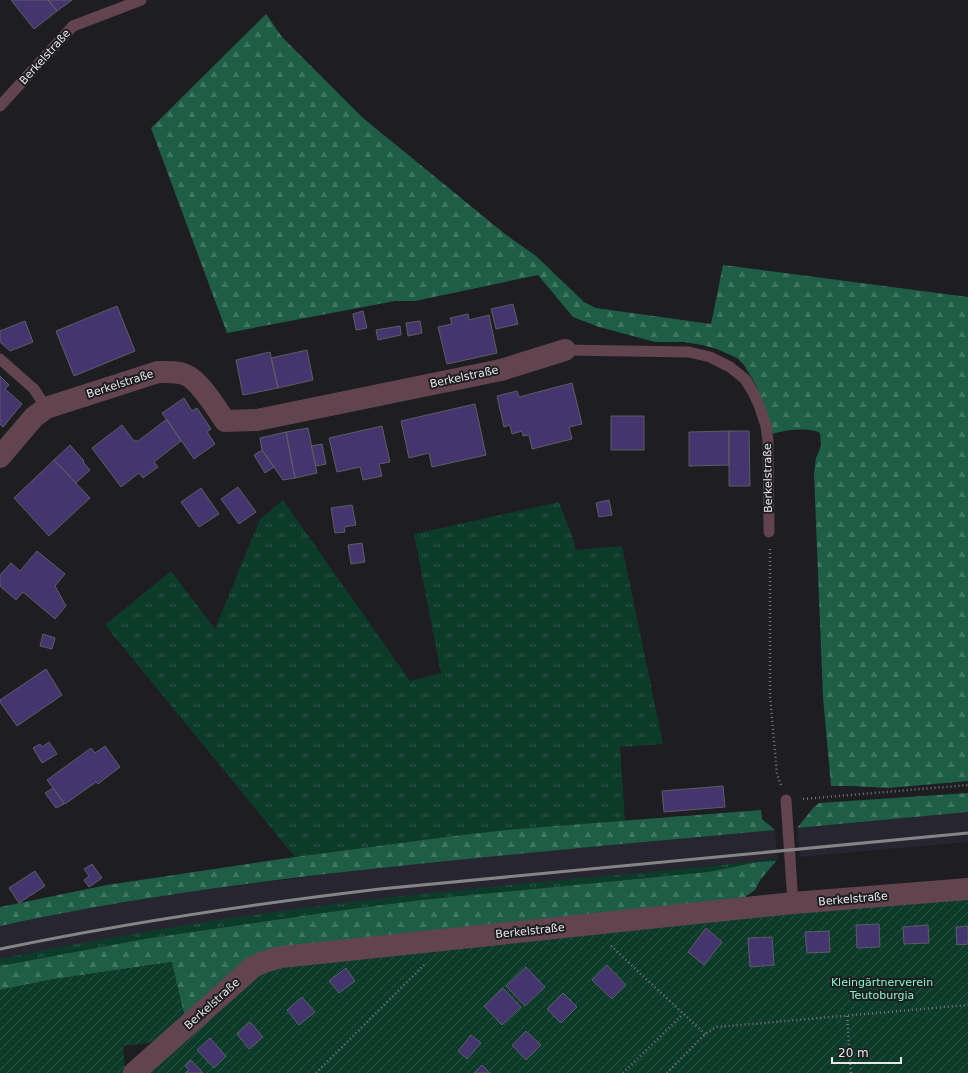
<svg xmlns="http://www.w3.org/2000/svg" width="968" height="1073" font-family="'DejaVu Sans',sans-serif">
	<style>
		.built { fill: #27252f }
		.grass { fill: url(#grass-tufts) }
		.forest { fill: url(#forest-firs) }
		.garden { fill: url(#garden-furrows) }
		.building { fill: #45356e; stroke: #5e5d63 }
		.lines { fill: none; stroke-linecap: round; stroke-linejoin: round }
		.path { stroke: #757578; stroke-width: 2.5; stroke-dasharray: 1 3; stroke-linecap: butt }
		.service { stroke: #62444e; stroke-width: 11 }
		.minor { stroke: #62444e; stroke-width: 22 }
		.rail { stroke: #858588; stroke-width: 3 }
		.labels { text-anchor: middle; dominant-baseline: central; stroke-width: 4; stroke-linejoin: round; paint-order: stroke }
		.street-label { font-size: 11px; fill: #e8e8eb; stroke: #1e1d21 }
		.park-label { font-size: 11px; fill: #84f6c7; stroke: #1e1d21 }
	</style>
	<defs>
		<pattern id="grass-tufts" width="24" height="20" patternUnits="userSpaceOnUse"><rect width="24" height="20" fill="#0c3b2a"/><path d="M3 7l-1-3M5 7V3M7 7l1-3M15 17l-1-3M17 17v-4M19 17l1-3" fill="none" stroke="#2f5749"/></pattern>
		<pattern id="forest-firs" width="22" height="20" patternUnits="userSpaceOnUse"><rect width="22" height="20" fill="#1e5e46"/><path d="M5 1l3.5 6h-7zM16 11l3.5 6h-7z" fill="#3f7561"/></pattern>
		<pattern id="garden-furrows" width="10" height="10" patternUnits="userSpaceOnUse"><rect width="10" height="10" fill="#0c3b2a"/><path d="M-1 1l2-2M0 10L10 0M9 11l2-2" fill="none" stroke="#2f5749"/></pattern>
	</defs>
	<rect width="100%" height="100%" fill="#1e1d21"/>
	<path class="built" d="M968,812V842L800,857L797,828Z
		M775,830L778,859L366,900L50,949L0,959V926L66,912L112,904L185,892L428,862Z"/>
	<path class="grass" d="M283,500L410,681L441,673L414,534L559,502L575,544V550L622,546L663,744L620,747L625,821L506,830L295,857L105,625L171,571L215,629L260,519Z
		M778,859L776,861L758,862L708,872L421,900L351,909L144,939L0,966V959C121,934 243,915 366,900C503,884 640,874 778,859Z"/>
	<path class="forest" d="M266,14L282,37L363,118L505,234L536,256L584,302L596,308L711,324L723,265L968,297V781L888,788L852,786H831L823,697L814,474L816,458L821,446L820,433C809,427 784,430 773,434L757,387L744,365L737,358L717,349L702,345L684,342H655L599,327L573,317L538,275L415,301H395L227,333L151,128Z
		M968,793V812L797,828L814,807L819,803Z
		M761,810L762,819L775,830C625,844 475,857 326,874C216,887 108,902 0,926V907L107,885L295,857L454,836L506,830Z
		M776,861L761,879L755,890L745,897L185,1018L171,962L49,980L0,990V966L144,939L351,909L421,900L708,872L758,862Z"/>
	<path class="garden" d="M968,895V1073H144L252,975L284,964Z
		M172,962L185,1018L160,1041L123,1046L125,1072L123,1073H0V990L49,980Z"/>
	<path class="building" d="M11,0H48L57,11L34,29Z
		M48,0H72L57,11Z
		M513,304L518,324L496,329L491,309Z
		M117,306L135,351L74,376L56,331Z
		M363,311L367,328L356,330L353,314Z
		M468,314L469,320L489,315L497,353L447,364L438,327L452,324L450,318Z
		M25,321L33,342L10,351L0,342V331Z
		M420,321L422,333L408,336L406,323Z
		M400,326L401,335L378,340L376,330Z
		M307,350L313,380L278,388L271,358Z
		M270,352L278,388L243,395L236,360Z
		M0,376L9,385L5,389L22,404L3,427L0,424Z
		M572,383L582,424L569,427L572,439L532,449L529,435L523,436L522,431L512,434L510,425L504,427L497,396L517,391L519,397Z
		M184,398L192,411L197,408L211,429L207,432L215,444L194,459L162,413Z
		M475,404L486,455L432,467L429,453L409,458L401,421Z
		M611,416H644V450H611Z
		M167,419L181,441L154,462L158,467L143,478L139,473L121,487L92,448L122,425L134,441H138Z
		M382,426L390,462L379,464L382,476L363,480L360,467L337,472L329,438Z
		M308,428L317,473L295,478L286,432Z
		M729,431V465L689,466V432Z
		M729,431H749L750,486H729Z
		M286,432L295,478L283,480L262,450L260,438Z
		M322,444L326,464L316,466L311,446Z
		M70,445L84,461L83,462L90,470L76,483L54,460Z
		M262,450L274,467L265,473L254,455Z
		M54,460L90,498L49,536L14,498Z
		M238,487L256,512L239,524L221,499Z
		M201,488L219,514L199,527L181,502Z
		M609,500L612,515L599,517L596,503Z
		M352,505L356,525L344,527L345,532L335,533L331,508Z
		M362,543L365,562L351,564L348,545Z
		M37,551L65,574L55,586L66,606L55,619L23,592L16,600L0,586V575L11,563L20,571Z
		M43,634L55,638L52,649L40,646Z
		M46,669L62,695L17,726L0,702V700Z
		M49,742L57,754L42,763L33,748L40,744L42,747Z
		M105,746L120,767L98,784L96,782L65,804L47,780L91,748L95,753Z
		M723,786L725,807L664,812L662,791Z
		M53,788L64,804L56,808L45,793Z
		M92,864L102,878L89,887L84,880L89,876L84,869Z
		M35,871L45,886L19,903L9,888Z
		M879,924L880,947L857,948L856,925Z
		M928,925L929,943L904,944L903,927Z
		M968,926V944L957,945L956,927Z
		M706,928L722,942L704,965L688,952Z
		M829,931L830,952L807,953L805,932Z
		M772,937L774,965L750,967L748,938Z
		M607,965L626,985L612,999L592,980Z
		M526,967L545,987L525,1006L506,986Z
		M346,968L355,981L339,993L329,981Z
		M503,988L521,1007L502,1025L484,1006Z
		M563,993L577,1007L561,1023L547,1009Z
		M302,997L315,1012L299,1025L287,1010Z
		M250,1022L263,1037L249,1049L237,1034Z
		M526,1031L541,1045L526,1060L512,1045Z
		M471,1035L481,1043L467,1059L458,1051Z
		M210,1038L226,1056L214,1068L197,1050Z
		M191,1060L203,1073H185L189,1070L185,1066Z
		M482,1065L490,1073H474Z"/>
	<g class="lines">
		<path class="path" d="M770,549V696L777,774L781,785
			M803,799L968,785
			M611,946L705,1034
			M847,1016L851,1073
			M316,1073L424,965
			M623,1073L683,1014
			M667,1073L705,1034L717,1027L968,1005"/>
		<path class="service" d="M0,106L73,26L141,0
			M565,350L689,352L710,357L730,367L745,379L753,392L759,405L766,426L768,441L769,532
			M0,359L34,389L46,408
			M786,800L793,903"/>
		<path class="minor" d="M0,457L34,417L46,408L158,372C168,372 178,371 186,375C200,381 216,408 225,421L257,420L501,370L565,350
			M134,1073L253,967L264,962L281,957L793,903L968,889"/>
		<path class="rail" d="M0,949C126,923 252,904 380,889L968,833"/>
	</g>
	<g class="labels">
		<g class="street-label">
			<text transform="translate(45 57) rotate(-48)">Berkelstraße</text>
			<text transform="translate(464 377) rotate(-12)">Berkelstraße</text>
			<text transform="translate(120 384) rotate(-18)">Berkelstraße</text>
			<text transform="translate(768 478) rotate(-91)">Berkelstraße</text>
			<text transform="translate(853 899) rotate(-5)">Berkelstraße</text>
			<text transform="translate(530 931) rotate(-6)">Berkelstraße</text>
			<text transform="translate(212 1004) rotate(-42)">Berkelstraße</text>
		</g>
		<g class="park-label">
			<text x="882" y="982">Kleingärtnerverein<tspan x="882" dy="13">Teutoburgia</tspan></text>
		</g>
	</g>
	<path d="M832 1057v6h69v-6" fill="none" stroke="#e8e8eb" stroke-width="2"/>
	<text x="838" y="1057" font-size="12" fill="#e8e8eb" stroke="#1e1d21" stroke-width="3" paint-order="stroke">20 m</text>
</svg>
